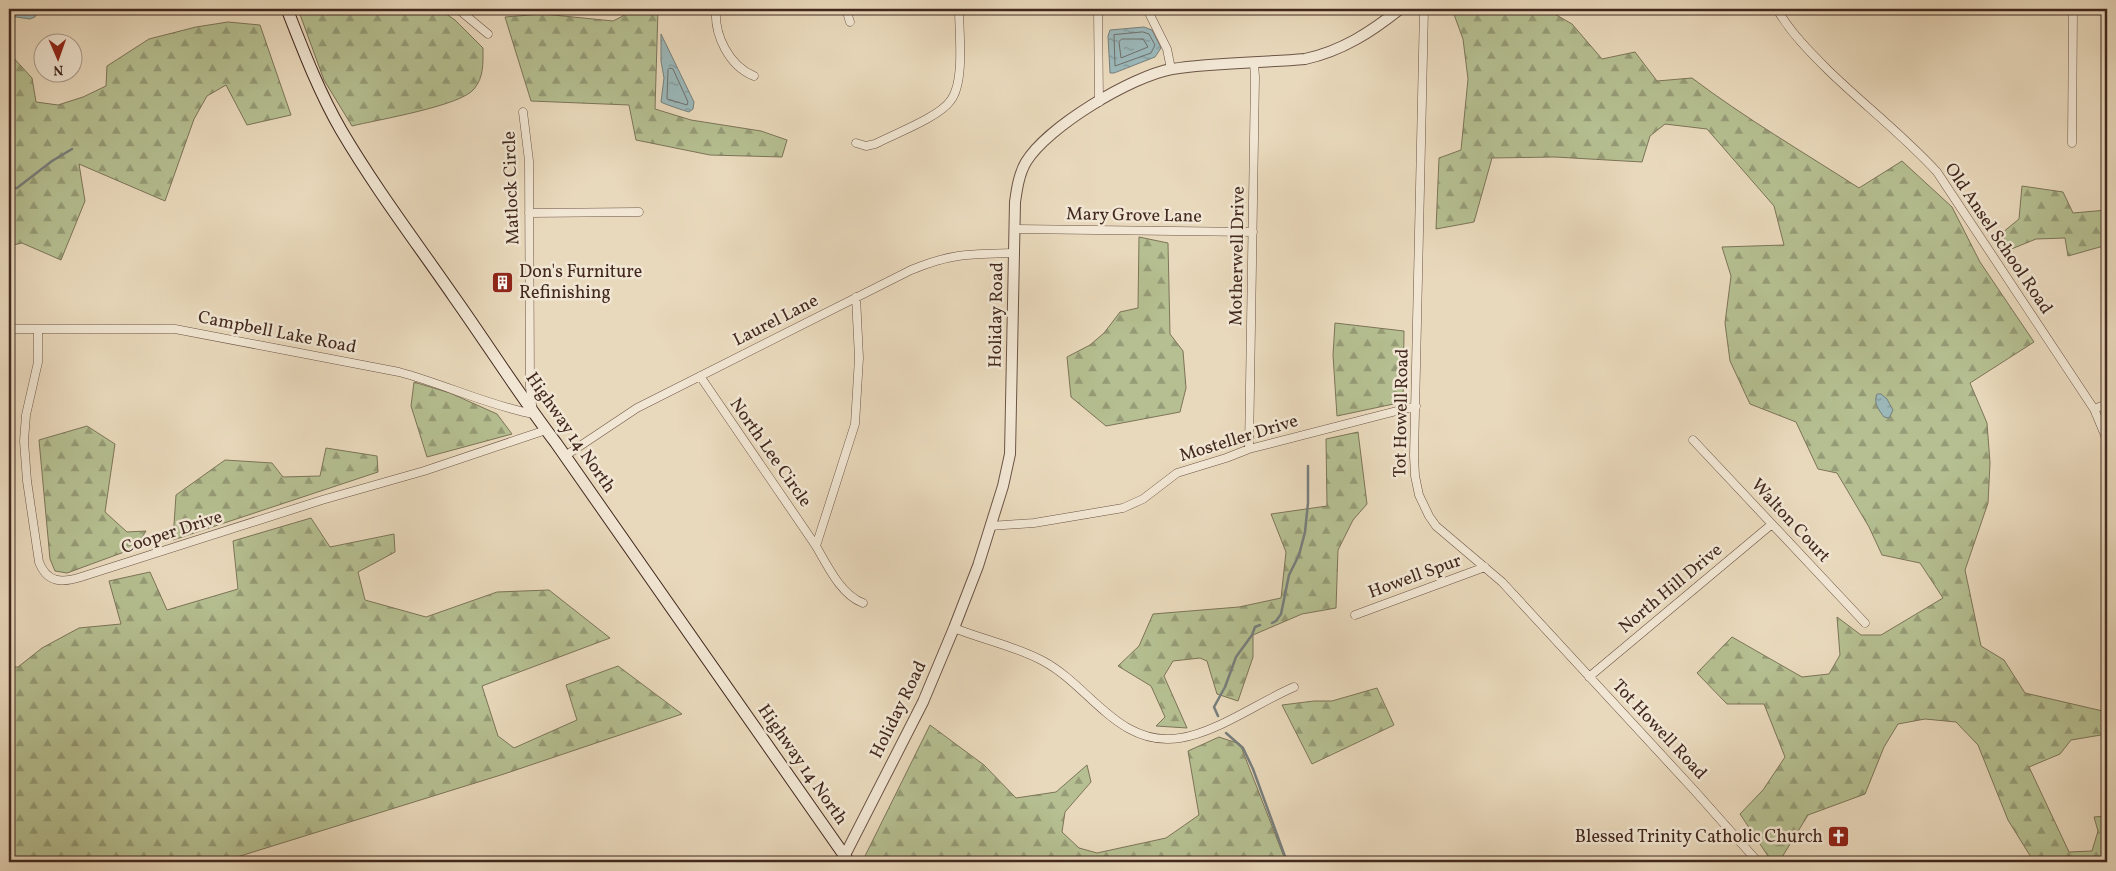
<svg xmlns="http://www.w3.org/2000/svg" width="2116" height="871" font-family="Vollkorn,serif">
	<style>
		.forest { fill: url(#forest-firs); stroke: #7c7458 }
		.water { fill: url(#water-ripples); stroke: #777e7c }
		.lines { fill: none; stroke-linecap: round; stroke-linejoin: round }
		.shore { stroke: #6e706c; stroke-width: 1 }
		.stream { stroke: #777e7c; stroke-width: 2.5 }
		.minor-casing { stroke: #6c5446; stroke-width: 9 }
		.tertiary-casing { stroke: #6c5446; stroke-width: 12 }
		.secondary-casing { stroke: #42281e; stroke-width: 13 }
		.minor { stroke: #f1e6d3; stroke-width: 8 }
		.tertiary { stroke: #f1e6d3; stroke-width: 10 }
		.secondary { stroke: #f1e6d3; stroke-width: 11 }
		.labels { text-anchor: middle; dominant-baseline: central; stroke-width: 5; stroke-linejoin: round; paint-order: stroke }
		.street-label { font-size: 18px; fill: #42281e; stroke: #f1e6d3 }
		.poi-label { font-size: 18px; fill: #42281e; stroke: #f1e6d3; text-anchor: start }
	</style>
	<defs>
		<pattern id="forest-firs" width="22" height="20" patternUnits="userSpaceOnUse" patternTransform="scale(1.25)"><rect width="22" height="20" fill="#b5bf91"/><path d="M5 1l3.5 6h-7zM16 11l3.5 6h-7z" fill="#959b76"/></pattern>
		<pattern id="water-ripples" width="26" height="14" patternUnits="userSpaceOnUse" patternTransform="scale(1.25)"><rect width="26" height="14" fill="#9bb8ba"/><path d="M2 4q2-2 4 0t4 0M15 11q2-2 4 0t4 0" fill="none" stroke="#809697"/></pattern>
	</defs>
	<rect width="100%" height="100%" fill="#e9d9bc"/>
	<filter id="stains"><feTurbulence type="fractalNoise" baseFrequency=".004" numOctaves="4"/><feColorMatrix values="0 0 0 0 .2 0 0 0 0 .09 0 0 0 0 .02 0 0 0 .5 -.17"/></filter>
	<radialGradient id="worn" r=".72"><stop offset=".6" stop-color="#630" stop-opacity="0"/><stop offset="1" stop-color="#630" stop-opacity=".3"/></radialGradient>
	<path class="forest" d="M298,9H439L455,20L483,48C483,63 484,77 474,89C461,106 376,120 352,126L324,80Z
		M623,9H658L655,109L691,120L761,131L787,140L782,157L710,155L636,140L629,105L531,101L505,17L543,14L613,21L623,16Z
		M1452,9H1546L1572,24L1602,59L1635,52L1657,81L1692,78C1745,118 1803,152 1859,188L1902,161L1952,207L1980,262L2034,342L1970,383L1987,423L1990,463L1988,503L1965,570L1981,646L2004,660L2025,693L2107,712V734L2071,740L2060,754L2029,767L2069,852L2092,851L2098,831L2094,817L2107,816V862H2034L2008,820L1978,745L1956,722L1925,719L1898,724L1884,747L1865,794L1808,815L1779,862H1772L1740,814L1763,790L1785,757L1764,704H1727L1697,673L1732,637L1802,677L1829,674L1840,655L1837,617L1861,635H1881L1943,598L1920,563L1882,555L1869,527L1837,473L1818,469L1796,422L1750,404L1730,361L1725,323L1731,276L1722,247L1784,245L1774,206L1707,129L1665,124L1650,136L1642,162L1555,157L1492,158L1474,222L1436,229L1439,158L1461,150L1468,79L1463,39Z
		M228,22L260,25L291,115L247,125L226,85L207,96L194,119L165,201L79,164L85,201L61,260L22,243L9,246V53L32,78L36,102L58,105L83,97L106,86L107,66L149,39L196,27Z
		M2022,186L2063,192L2073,213L2107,210V245L2068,256L2065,238L2036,239L2009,250L2002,233L2019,219Z
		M1139,237L1168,243L1170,334L1183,351L1186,388L1180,412L1106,426L1071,397L1067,357L1090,345L1104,333L1120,312L1138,308Z
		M1335,323L1404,331L1403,402L1337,416L1333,355Z
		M414,382L450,393L497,414L512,434L427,457L411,406Z
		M87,426L115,444L105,512L127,532L146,531L135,548L67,573L55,571L50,559L39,440Z
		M1358,432L1367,504L1353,520L1338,550L1336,608L1302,614L1253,635V657L1238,701L1217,694L1207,661L1200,658L1173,661L1164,676L1187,728L1156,726L1165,717L1151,686L1118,666L1139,646L1153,614L1239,607L1281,598L1286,552L1271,514L1327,506L1326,439Z
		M326,448L377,456L378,472L173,540L176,495L225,460L272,463L283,477L320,476Z
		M311,518L330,547L394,534L395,552L358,572L365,600L426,617L497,592L549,590L610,638L482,686L498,736L514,748L577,720L566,685L618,666L682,714L504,774L221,862H9V667H18L42,648L79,628L121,624L109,581L150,572L167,610L238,589L233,541Z
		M1377,688L1394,725L1312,764L1282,705L1314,701H1332Z
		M930,725L984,765L1016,798L1056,792L1087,765L1091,782L1065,812L1062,832L1079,848L1097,853L1166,838L1199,815L1188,751L1219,737L1240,744L1286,862H869L865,856Z"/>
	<path class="water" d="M9,9H39L35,17L30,19L9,16Z
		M1144,27L1152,30L1161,48L1155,57L1114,73H1110L1108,36L1110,30Z
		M661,34L694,102L693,109L689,112C685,111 664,104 661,102L664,78L661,61Z
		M1877,394H1881L1887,399L1893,410L1889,418L1884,417C1879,410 1873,403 1877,394Z"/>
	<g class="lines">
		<path class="shore" d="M1143,32L1149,34L1155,45L1151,53L1115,66L1114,35Z
			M1122,39H1143L1148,47L1121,58L1119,42Z
			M670,68L673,69L688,102L687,105L667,99L668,70Z"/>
		<path class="stream" d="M9,189L17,188L52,161L72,149
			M1272,623L1276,621L1281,614L1289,575L1299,555L1305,532L1308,503V466
			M1218,716L1214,707L1225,687L1236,657L1252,635L1255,627L1260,625
			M1226,733L1243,748L1253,769L1287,862"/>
		<defs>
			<path id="minor" d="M458,9L488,34
				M716,9C714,35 729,66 754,76
				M846,9L850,22
				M1098,9L1099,102
				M1147,9L1167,49L1171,69
				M1424,9L1414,456L1415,476L1419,495L1429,516L1436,526L1502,582L1694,790L1758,862
				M1777,9C1790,32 1809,51 1828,70C1864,105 1903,135 1937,172L2094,409L2107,440
				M856,143L866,146L875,144C894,134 940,117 951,100C965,81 959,33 959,9
				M2072,143L2073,9
				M529,213L639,212
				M1014,229L1253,232
				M856,297L859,358L855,424L816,546C827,565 841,595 863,603
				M9,329H175L399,372C444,384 487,405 533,414L530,387L529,161L523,112
				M38,330V362L26,415L24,441L27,481L39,562C47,583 62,583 81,577L322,500L424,471L546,430
				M700,376L816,546
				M2094,409L2107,404
				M1693,440L1865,623
				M1249,449L1255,77L1254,63
				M565,456L637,408L911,270C952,253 971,254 1014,253
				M990,526L1034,523L1123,508L1143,499L1177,473L1226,458L1249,449L1416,406
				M1355,615L1485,567
				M954,628C984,640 1015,646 1043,661C1090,686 1119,748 1180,738C1216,733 1259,702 1294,687
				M1589,677L1772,524"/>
			<path id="tertiary" d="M845,855L923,702L954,628L978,566L1003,486L1010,454L1015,202C1017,188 1019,174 1026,162C1047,127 1132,76 1172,69C1215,62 1261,63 1305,59C1342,51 1371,32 1400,9"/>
			<path id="secondary" d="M287,9C303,50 319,92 341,130C375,188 416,242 454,297C488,345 520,396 556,443L849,862"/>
		</defs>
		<use href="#minor" class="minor-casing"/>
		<use href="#tertiary" class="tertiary-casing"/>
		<use href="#secondary" class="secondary-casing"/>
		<use href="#minor" class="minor"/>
		<use href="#tertiary" class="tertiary"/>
		<use href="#secondary" class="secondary"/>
	</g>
	<defs>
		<symbol id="building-square" viewBox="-11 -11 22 22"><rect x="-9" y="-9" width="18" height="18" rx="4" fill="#8f2418" stroke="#f1e6d3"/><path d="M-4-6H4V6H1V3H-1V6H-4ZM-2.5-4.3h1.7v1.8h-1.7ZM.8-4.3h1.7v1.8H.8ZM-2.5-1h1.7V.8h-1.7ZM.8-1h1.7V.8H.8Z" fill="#fff"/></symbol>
		<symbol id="church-square" viewBox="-11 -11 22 22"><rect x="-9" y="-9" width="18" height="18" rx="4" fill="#8f2418" stroke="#f1e6d3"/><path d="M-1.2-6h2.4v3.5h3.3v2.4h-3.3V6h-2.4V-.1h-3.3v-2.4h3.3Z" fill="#fff"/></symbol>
	</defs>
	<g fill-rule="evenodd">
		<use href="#building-square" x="490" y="270" width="25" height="25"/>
		<use href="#church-square" x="1826" y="824" width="25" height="25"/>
	</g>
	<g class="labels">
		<g class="street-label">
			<text transform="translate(512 188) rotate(-92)">Matlock Circle</text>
			<text transform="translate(1134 216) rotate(1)">Mary Grove Lane</text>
			<text transform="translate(1998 239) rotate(56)">Old Ansel School Road</text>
			<text transform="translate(1238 256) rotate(-89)">Motherwell Drive</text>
			<text transform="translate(997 315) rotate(-89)">Holiday Road</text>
			<text transform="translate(776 321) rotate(-27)">Laurel Lane</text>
			<text transform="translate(277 333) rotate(11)">Campbell Lake Road</text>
			<text transform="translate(1402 413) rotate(-89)">Tot Howell Road</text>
			<text transform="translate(570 433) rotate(55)">Highway 14 North</text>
			<text transform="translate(1239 439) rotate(-17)">Mosteller Drive</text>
			<text transform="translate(770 453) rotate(55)">North Lee Circle</text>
			<text transform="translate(1790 521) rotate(47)">Walton Court</text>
			<text transform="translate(172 533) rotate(-18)">Cooper Drive</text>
			<text transform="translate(1415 577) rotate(-20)">Howell Spur</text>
			<text transform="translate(1671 589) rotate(-40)">North Hill Drive</text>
			<text transform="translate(899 710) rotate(-64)">Holiday Road</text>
			<text transform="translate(1659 730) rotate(47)">Tot Howell Road</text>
			<text transform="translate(802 765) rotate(55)">Highway 14 North</text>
		</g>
		<g class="poi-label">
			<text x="519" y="272">Don's Furniture<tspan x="519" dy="21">Refinishing</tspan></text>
			<text x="1823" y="837" text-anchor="end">Blessed Trinity Catholic Church</text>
		</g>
	</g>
	<rect width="2116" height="871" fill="none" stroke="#e9d9bc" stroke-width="30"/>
	<rect x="10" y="10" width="2096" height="851" fill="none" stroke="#42281e" stroke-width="2.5"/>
	<rect x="15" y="15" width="2086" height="841" fill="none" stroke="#42281e"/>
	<g transform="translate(58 58) rotate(178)"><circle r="24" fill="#f1e6d3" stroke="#ab9a8b"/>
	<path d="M0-4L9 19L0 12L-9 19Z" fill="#8f2418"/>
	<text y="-8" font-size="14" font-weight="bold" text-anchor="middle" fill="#42281e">N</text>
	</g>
	<rect width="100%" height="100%" filter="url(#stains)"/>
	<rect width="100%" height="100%" fill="url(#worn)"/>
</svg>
